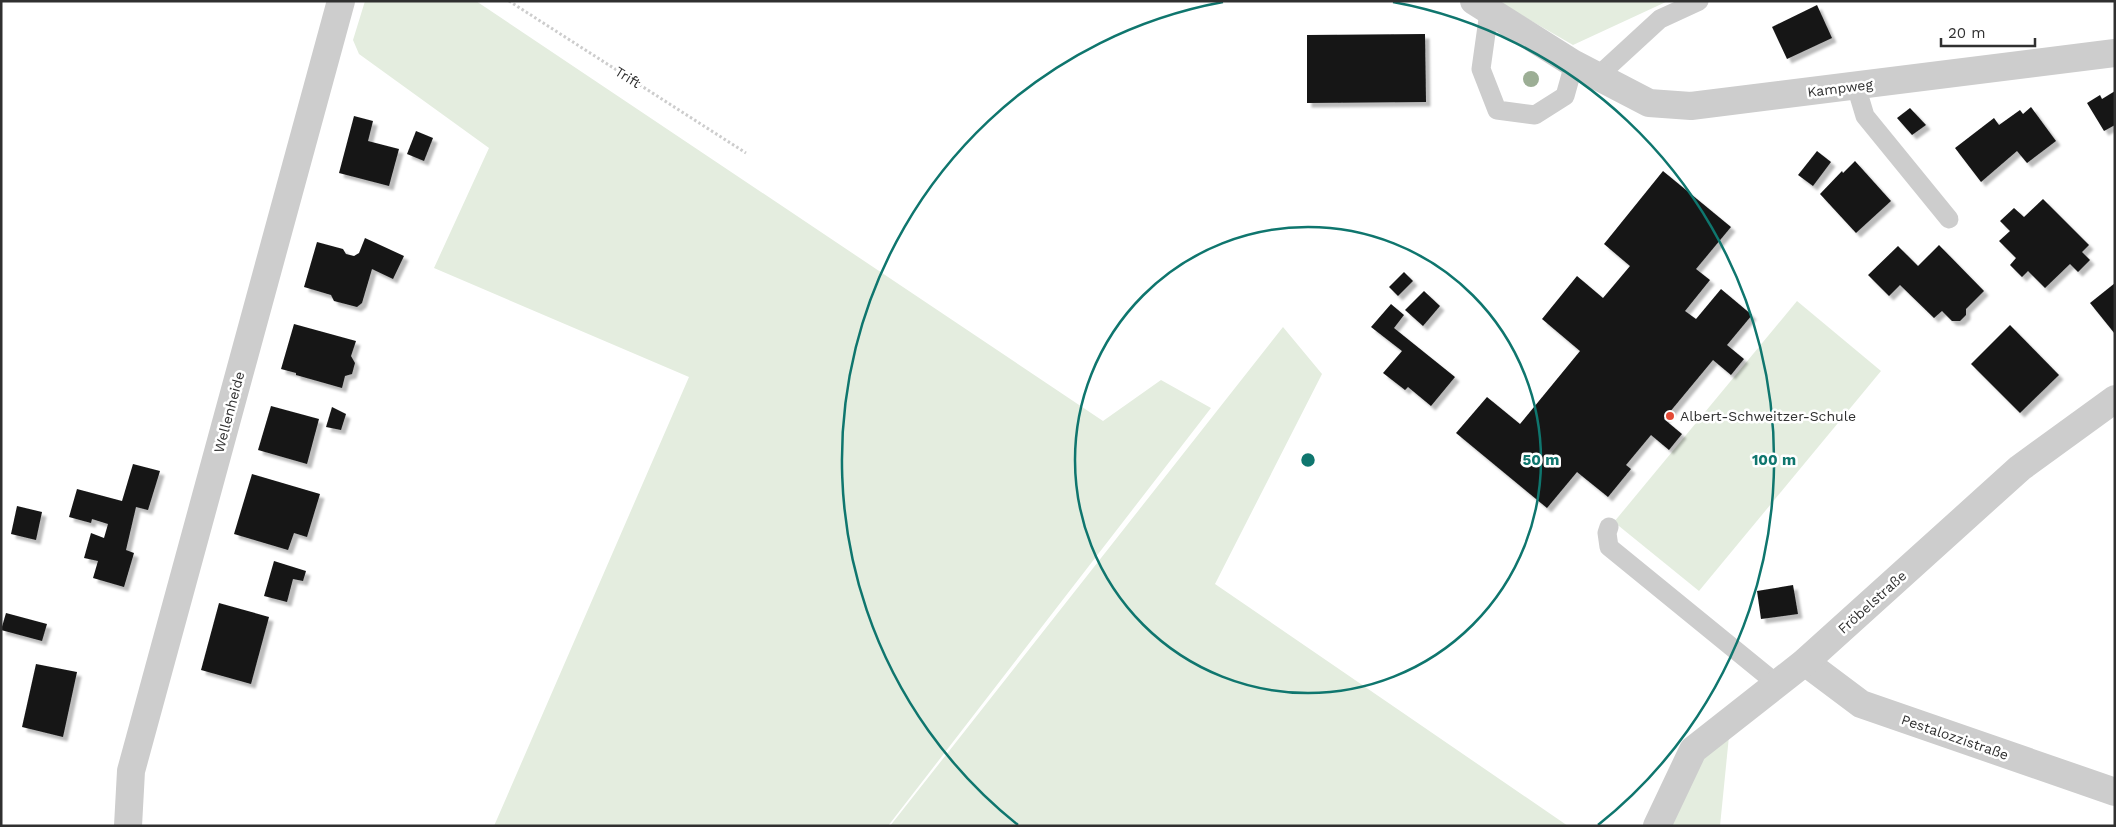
<svg xmlns="http://www.w3.org/2000/svg" width="2116" height="827" viewBox="0 0 2116 827" font-family="'Work Sans',sans-serif">
	<defs>
		<filter id="shadow"><feDropShadow dx="4.5" dy="4.5" stdDeviation="1" flood-color="#0004"/></filter>
	</defs>
	<rect width="100%" height="100%" fill="#fff"/>
	<!-- green -->
	<g fill="#e4eddf">
		<polygon points="365,1 476,1 1103,421 1161,380 1211,408 888,826 494,826 689,377 434,268 489,148 359,54 353,40"/>
		<polygon points="1497,1 1668,1 1573,45"/>
		<polygon points="1797,301 1881,371 1699,591 1614,522"/>
		<polygon points="1283,327 1322,374 1215,584 1568,826 890,826"/>
		<polygon points="1729,736 1720,826 1668,826 1700,760"/>
	</g>
	<!-- building -->
	<g fill="#171717" filter="url(#shadow)">
		<polygon points="1817,5 1832,38 1787,59 1772,27"/>
		<polygon points="1425,34 1426,102 1307,103 1307,35"/>
		<polygon points="2115,91 2115,125 2104,131 2087,103 2100,95 2102,99"/>
		<polygon points="2031,107 2056,141 2027,163 2017,151 1981,182 1955,148 1994,118 1999,125 2020,110 2023,114"/>
		<polygon points="1910,108 1926,125 1912,135 1897,118"/>
		<polygon points="354,116 373,121 368,141 399,149 389,186 339,173"/>
		<polygon points="416,131 433,138 424,161 407,154"/>
		<polygon points="1817,151 1831,162 1813,186 1798,175"/>
		<polygon points="1855,161 1891,201 1856,233 1820,194 1842,171 1843,173"/>
		<polygon points="1663,171 1731,227 1696,269 1710,280 1685,311 1696,319 1721,289 1752,315 1727,345 1744,359 1731,375 1713,360 1664,419 1682,434 1669,450 1651,435 1626,465 1631,469 1608,497 1577,472 1547,508 1456,433 1487,397 1520,424 1580,351 1542,319 1577,276 1603,298 1630,266 1604,244"/>
		<polygon points="2043,199 2089,245 2082,252 2090,260 2078,272 2070,264 2045,288 2028,271 2022,277 2010,265 2016,258 1999,241 2010,231 2000,221 2014,208 2024,217"/>
		<polygon points="365,238 404,256 393,279 372,269 362,303 357,307 334,301 331,295 304,287 317,242 343,249 346,254 354,256 359,253"/>
		<polygon points="1939,245 1984,291 1966,309 1966,315 1960,321 1952,321 1942,311 1934,318 1900,285 1889,296 1868,275 1898,246 1918,266"/>
		<polygon points="1404,272 1413,281 1398,296 1389,287"/>
		<polygon points="2115,283 2115,334 2090,303"/>
		<polygon points="1424,291 1440,306 1423,326 1405,310"/>
		<polygon points="1391,304 1404,315 1394,328 1455,377 1431,406 1408,387 1405,390 1383,373 1402,351 1371,327"/>
		<polygon points="294,324 356,341 351,356 355,363 352,374 345,376 342,388 296,375 296,373 281,369"/>
		<polygon points="2010,325 2059,375 2020,413 1971,364"/>
		<polygon points="271,406 319,419 307,464 258,450"/>
		<polygon points="332,407 346,414 341,430 326,427"/>
		<polygon points="133,464 160,471 148,510 136,507 126,550 134,553 124,587 93,578 98,561 84,558 91,533 104,538 108,524 92,519 91,523 69,517 77,489 122,501"/>
		<polygon points="252,474 320,494 307,537 294,533 288,550 234,534"/>
		<polygon points="17,506 42,512 36,540 11,534"/>
		<polygon points="274,561 306,571 303,581 293,579 287,602 264,596"/>
		<polygon points="1793,585 1798,614 1761,619 1757,591"/>
		<polygon points="219,603 269,617 251,684 201,670"/>
		<polygon points="6,613 47,624 42,641 1,630"/>
		<polygon points="36,664 77,672 63,737 22,727"/>
	</g>
	<g fill="none" stroke-linecap="round" stroke-linejoin="round">
		<!-- path -->
		<polyline stroke="#cdcdcd" stroke-width="3" stroke-dasharray="2.5 2.5" stroke-linecap="butt" points="509,1 746,153"/>
		<!-- service -->
		<g stroke="#cdcdcd" stroke-width="19">
			<polyline points="1489,12 1481,69 1497,110 1535,115 1565,96 1574,64"/>
			<polyline points="1598,76 1660,19 1699,1"/>
			<polyline points="1856,86 1865,116 1949,219"/>
			<polyline points="1609,527 1607,533 1609,547 1777,684"/>
		</g>
		<!-- minor -->
		<g stroke="#cdcdcd" stroke-width="28">
			<polyline points="1474,1 1574,64 1649,103 1691,106 2115,53"/>
			<polyline points="1805,662 1861,704 2115,792"/>
			<polyline points="128,826 131,771 341,1"/>
			<polyline points="1657,826 1693,750 1805,662 2020,468 2115,399"/>
		</g>
	</g>
	<!-- trees -->
	<circle fill="#9cae95" cx="1531" cy="79" r="8"/>
	<!-- distance rings -->
	<g fill="none" stroke="#0f766e" stroke-width="2.5">
		<circle cx="1308" cy="460" r="233"/>
		<path d="M1018 825A466 466 0 0 1 1223 2M1393 2A466 466 0 0 1 1598 825"/>
	</g>
	<!-- markers -->
	<circle fill="#e34a36" stroke="#fff" stroke-width="2" cx="1670" cy="416" r="5"/>
	<g text-anchor="middle" stroke-width="5" stroke-linejoin="round" paint-order="stroke">
		<!-- street labels -->
		<g font-size="14" fill="#303030" stroke="#fff">
			<text transform="translate(628 77) rotate(32)" y="5">Trift</text>
			<text transform="translate(1840 88) rotate(-7)" y="5">Kampweg</text>
			<text transform="translate(229 412) rotate(-75)" y="5">Wellenheide</text>
			<text transform="translate(1872 602) rotate(-42)" y="5">Fröbelstraße</text>
			<text transform="translate(1955 737) rotate(19)" y="5">Pestalozzistraße</text>
		</g>
		<!-- poi labels -->
		<g font-size="14" fill="#303030" stroke="#fff" text-anchor="start">
			<text x="1680" y="421">Albert-Schweitzer-Schule</text>
		</g>
	</g>
	<circle cx="1308" cy="460" r="8" fill="#0f766e" stroke="#fff" stroke-width="2.5"/>
	<g font-size="15" text-anchor="middle" font-weight="bold" fill="#0f766e" stroke="#fff" stroke-width="5" stroke-linejoin="round" paint-order="stroke">
		<text x="1541" y="465">50 m</text>
		<text x="1774" y="465">100 m</text>
	</g>
	<!-- border -->
	<rect width="2116" height="827" fill="none" stroke="#303030" stroke-width="5"/>
	<!-- scale -->
	<path d="M1941 38v8h94v-8" fill="none" stroke="#303030" stroke-width="2.5"/>
	<text x="1948" y="38" font-size="15" fill="#303030" stroke="#ffffff" stroke-width="4" paint-order="stroke">20 m</text>
</svg>
